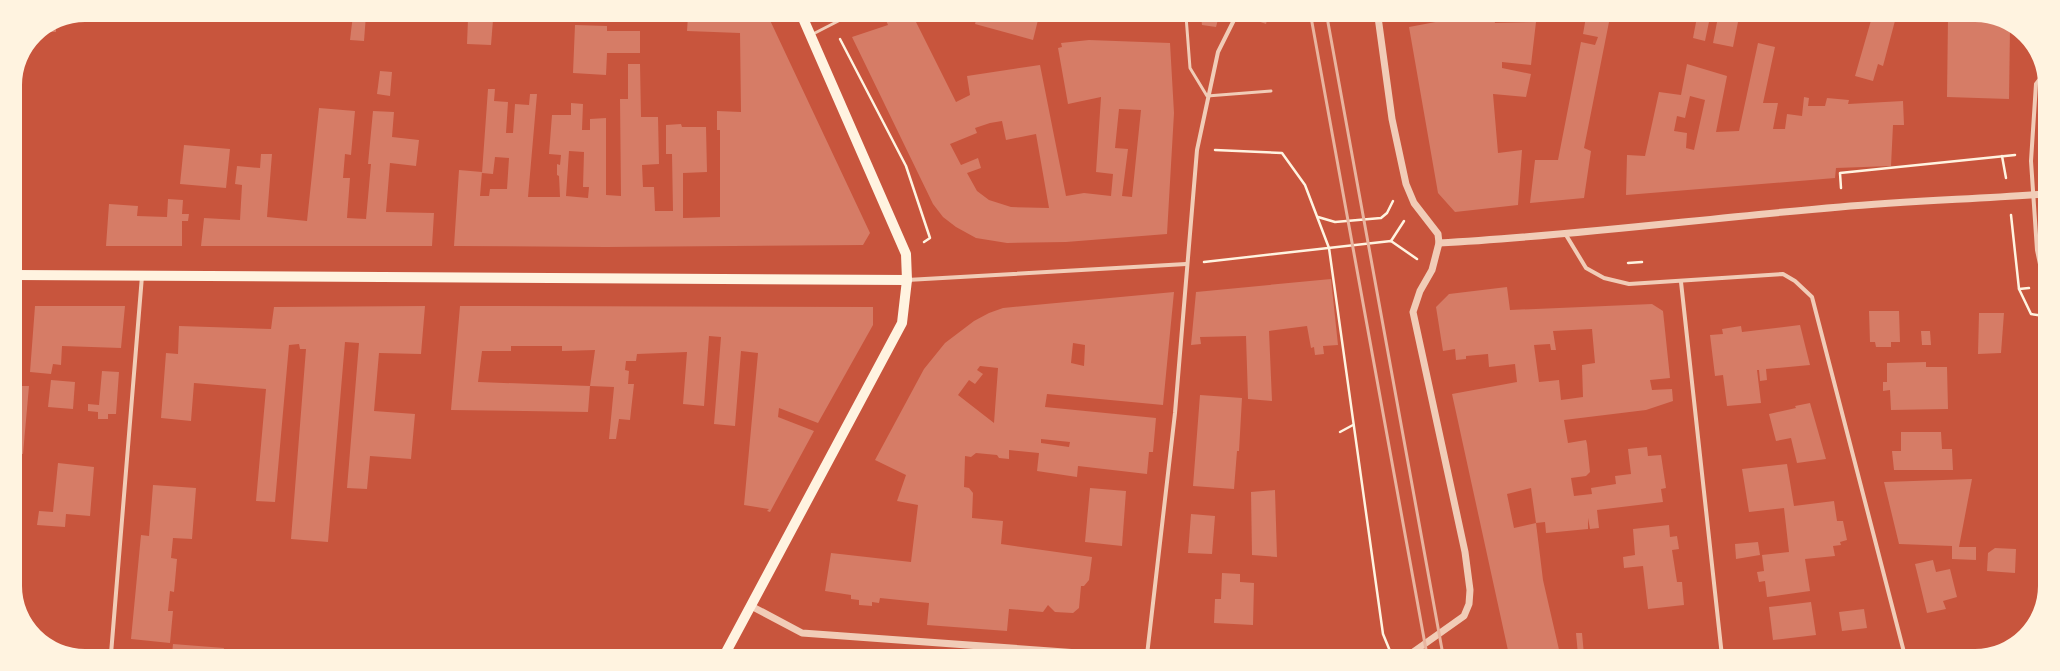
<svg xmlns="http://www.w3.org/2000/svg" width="2060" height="671" viewBox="0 0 2060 671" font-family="'Fira Sans',sans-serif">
	<rect width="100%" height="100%" fill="#c8553d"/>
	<!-- building -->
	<g fill="#d67c66" fill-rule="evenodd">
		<polygon points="353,15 366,15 364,41 350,40"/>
		<path d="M688,16H768L870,233L863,245L606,247L454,246L459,170L482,172L480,196H489L490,189H507L509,158L495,157L493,174L482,173L488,89H495L494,101L508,102L506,133H513L515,104L529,105L530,94H537L528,197H560L559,176L557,175V164L560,165L561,155L549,154L552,115H571V103L583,104L582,130H590V119L606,118V195L621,196L620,99H628V64H640L641,117H658L659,164L642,165L643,187H654L655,211H673L672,154H666V125L681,124L682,127H706L707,172L683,173V218L720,217V130H717V111L741,112L740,33L687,31ZM569,151L584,152L583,187H589L588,198L566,196Z"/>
		<path d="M884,16H913L956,102L970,95L967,76L1040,65L1066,196L1084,193L1111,196L1113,174L1096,172L1101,97L1068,104L1058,48L1062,47L1061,43L1089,40L1170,43L1174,113L1167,234L1066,242L1007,243L976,238L956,227L943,217L933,204L852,37L888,25ZM1119,109L1141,110L1132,197L1122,196L1128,149L1115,148ZM1002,121L1006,140L1036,134L1049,208L1011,207L989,200L977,191L967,173L981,168L978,158L961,165L950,144L977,133L975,128L990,123Z"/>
		<polygon points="977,16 1039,16 1033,40 975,24"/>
		<polygon points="1201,16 1219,16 1216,27 1202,25"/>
		<polygon points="1252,16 1261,17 1268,17 1266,24 1252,19"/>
		<polygon points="1441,17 1494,17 1495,23 1536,22 1531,65 1502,62 1502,68 1531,74 1526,97 1493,94 1498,153 1522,150 1518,205 1455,212 1438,193 1409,27 1441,21"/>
		<polygon points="1586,17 1610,17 1584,148 1591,151 1584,198 1530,203 1535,160 1558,160 1581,42 1595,45 1598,37 1583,34"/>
		<polygon points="1697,17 1710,17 1705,41 1693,38"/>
		<polygon points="1718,17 1739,17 1733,47 1713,43"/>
		<polygon points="1872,17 1896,17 1883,66 1878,64 1873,81 1855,76"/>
		<polygon points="1948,17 1994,17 2010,28 2009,99 1947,97"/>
		<polygon points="468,19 493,20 491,45 467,44"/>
		<polygon points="56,22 56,32 41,32 52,25"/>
		<polygon points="575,25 607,26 607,31 640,31 640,53 607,53 606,75 573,73"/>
		<path d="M1758,43L1775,47L1763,103H1778L1773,129H1785L1787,114L1802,116L1804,97L1809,98L1808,106H1825L1827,98L1849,100L1848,104L1903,101L1904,125H1893L1891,166L1836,168L1835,178L1626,195L1627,155L1645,156L1659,92L1681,95L1687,64L1727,76L1716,132L1739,131ZM1690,96L1705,100L1694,150L1686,148L1687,133L1674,131L1677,116L1685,118Z"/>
		<polygon points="380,71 392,72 390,96 377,94"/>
		<polygon points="319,108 355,111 351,155 345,154 343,178 350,178 347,218 366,219 371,164 368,164 373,111 394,112 392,137 419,140 416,166 390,163 386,212 434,213 432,246 201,246 204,218 240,220 242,185 235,184 237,166 260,168 261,154 272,154 267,217 307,221"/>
		<polygon points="184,145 230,149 226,188 180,184"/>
		<polygon points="168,199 183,200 182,214 189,214 188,221 182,221 182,246 106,246 109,204 138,206 137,216 167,217"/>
		<polygon points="1331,279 1338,345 1323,346 1324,354 1315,355 1314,347 1311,348 1307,326 1269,331 1272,401 1248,399 1246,336 1200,337 1201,344 1191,345 1196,292"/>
		<path d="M1507,287L1510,310L1652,304L1663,311L1670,378L1650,380L1652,390L1672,389L1673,401L1646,410L1564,420L1568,443L1586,440L1587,444L1590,472L1586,476L1571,478L1574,496L1592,494L1591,488L1616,484L1615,476L1631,474L1628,449L1647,447L1648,456L1661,455L1666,488L1661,489L1663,502L1597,510L1599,528L1590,529L1588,518V529L1546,533L1545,522L1536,523L1543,580L1560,654L1569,652L1570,655H1509L1452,394L1517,382L1515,364L1489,367L1488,354L1466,356V359L1456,360L1455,349L1443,351L1436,307L1449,294ZM1592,329L1595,363L1582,365L1583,397L1561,400L1559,380L1539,382L1534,345L1550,344L1551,350H1556L1553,331ZM1531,488L1536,523L1514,528L1507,494Z"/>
		<path d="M1174,292L1163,405L1047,394L1045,407L1156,418L1153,452H1149L1147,474L1078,466L1077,477L1037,471L1039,453L1009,450V459L999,458L997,455L976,453L971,457L965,456L964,487L969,488L973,493L972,518L1003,521L1001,544L1092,557L1089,580L1084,586H1081L1079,608L1073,613L1055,612L1048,605L1043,612L1009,609L1007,631L927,625L929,603L880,598L879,603L872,602V606L859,605V600L851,599V595L825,591L831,553L911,562L918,505L897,501L906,475L875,460L924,369L945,343L974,321L989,313L1003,308ZM1073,343L1085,345L1084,366L1071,363ZM980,366L998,368L994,423L958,395L969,380L975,384L983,374L977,370ZM1041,439L1070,442L1069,447L1041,443Z"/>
		<polygon points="35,306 125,306 121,348 62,346 61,365 53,364 51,374 30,372"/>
		<polygon points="425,306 421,354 379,353 374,411 415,414 411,459 370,456 367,489 347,488 359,343 345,342 328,542 291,539 306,349 300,349 299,344 289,345 275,502 256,501 266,389 194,383 191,421 161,418 166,353 178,354 179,326 271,329 274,307"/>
		<polygon points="460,306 873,307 873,325 818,423 779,408 778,417 814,431 770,512 767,511 769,509 744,505 758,353 741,351 735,426 714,424 721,337 709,336 704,406 683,404 687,352 637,354 636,361 626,361 625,370 629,371 628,384 634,384 630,420 619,419 616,439 609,439 614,387 590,386 595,350 562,351 562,346 511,346 511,351 482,351 478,382 590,386 588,412 451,410"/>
		<polygon points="1869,311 1899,311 1900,342 1891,342 1891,347 1876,347 1875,342 1870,342"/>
		<polygon points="1979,313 2004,313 2001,353 1978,354"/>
		<polygon points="1800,325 1810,365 1766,369 1767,380 1760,381 1759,370 1757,370 1761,403 1727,406 1723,375 1715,376 1710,335 1723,334 1722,329 1741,326 1742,332"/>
		<polygon points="1921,331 1930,331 1931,345 1922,345"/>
		<polygon points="1926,362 1926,367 1947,367 1948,409 1891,410 1890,390 1883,391 1883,382 1887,382 1887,363"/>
		<polygon points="102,371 119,372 116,414 108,414 108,419 98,419 98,412 88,411 88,404 99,405"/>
		<polygon points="51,380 75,382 73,409 48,407"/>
		<polygon points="15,386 29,386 23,454 15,453"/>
		<polygon points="1200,395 1242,398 1239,451 1237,451 1234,489 1193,486"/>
		<polygon points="1810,403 1826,459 1797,463 1791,438 1776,441 1769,414 1796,408 1795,406"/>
		<polygon points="1901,432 1941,432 1942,449 1952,449 1953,470 1894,470 1892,451 1901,451"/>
		<polygon points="58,463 94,467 90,516 66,514 65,527 37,525 39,511 53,512"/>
		<polygon points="1787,464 1794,506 1834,501 1837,521 1843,521 1847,540 1840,542 1841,545 1833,546 1835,556 1805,559 1810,591 1767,597 1765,581 1759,582 1757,572 1764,571 1762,555 1789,552 1784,508 1749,512 1742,469"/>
		<polygon points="1972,479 1959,547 1976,547 1976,560 1952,559 1952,546 1899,544 1884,482"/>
		<polygon points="153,485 196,488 192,539 173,538 171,558 177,559 174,592 170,591 168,611 173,611 170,643 131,639 141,535 149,536"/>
		<polygon points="1090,488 1126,491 1122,546 1085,542"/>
		<polygon points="1275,490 1277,557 1252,555 1251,492"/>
		<polygon points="1191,514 1215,516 1212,554 1188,553"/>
		<polygon points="1669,525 1670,537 1677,536 1679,549 1672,550 1677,582 1682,582 1684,605 1648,609 1643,566 1624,568 1623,557 1635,555 1633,529"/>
		<polygon points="1758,542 1760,555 1736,559 1735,544"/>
		<polygon points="1995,548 2016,549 2015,573 1987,571 1988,553"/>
		<polygon points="1933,560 1936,572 1950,569 1957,597 1943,601 1946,609 1927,613 1915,564"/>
		<polygon points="1222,573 1240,574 1240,582 1254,583 1253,625 1214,623 1215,599 1221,599"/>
		<polygon points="1811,602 1816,635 1773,640 1769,607"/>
		<polygon points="1864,609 1867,628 1842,631 1839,612"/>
		<polygon points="1576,633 1582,633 1584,655 1578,655"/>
		<polygon points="173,644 224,648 223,654 172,654"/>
		<polygon points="532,650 561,653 561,654 532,654"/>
	</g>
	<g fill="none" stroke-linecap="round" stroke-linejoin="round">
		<!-- path -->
		<g stroke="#fff3e0" stroke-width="2.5">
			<polyline points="840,39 906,166 930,238 924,242"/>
			<polyline points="1215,150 1282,153 1305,185 1329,248 1383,634 1390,651"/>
			<polyline points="2002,156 2006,178"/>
			<polyline points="1841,188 1840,173 2015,155"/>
			<polyline points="2011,215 2019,289 2031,314 2044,316"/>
			<polyline points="1318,217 1335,222 1381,218 1387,213 1393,201"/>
			<polyline points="1391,241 1404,221"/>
			<polyline points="1204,262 1391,241 1417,259"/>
			<polyline points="1628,263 1642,262"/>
			<polyline points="2019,289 2029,288"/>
			<polyline points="1340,432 1353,425"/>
		</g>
		<!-- service -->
		<g stroke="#f1ccb7" stroke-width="3">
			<polyline points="1186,16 1190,68 1207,96 1271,91"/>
			<polyline points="813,34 848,16"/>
		</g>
		<!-- minor -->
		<g stroke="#f1ccb7" stroke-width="4">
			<polyline points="2043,75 2036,84 2031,161 2037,250 2044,283"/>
			<polyline points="1566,235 1586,268 1604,278 1629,284 1783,274 1795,281 1812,297 1905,656"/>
			<polyline points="907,280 1186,264"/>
			<polyline points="1681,282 1722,656"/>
			<polyline points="111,654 142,276"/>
			<polyline points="1147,655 1175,413 1197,150 1218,52 1236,16"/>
		</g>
		<!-- tertiary -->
		<g stroke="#f1ccb7" stroke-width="7">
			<polyline points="1378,17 1392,119 1406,184 1414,203 1438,234 1439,243 1432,270 1420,291 1413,312 1465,552 1470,590 1469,604 1464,616 1409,655"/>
			<path d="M1439,243C1573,236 1706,218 1840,207C1908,201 1976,199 2044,194"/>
			<polyline points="751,606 802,633 1106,655"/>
		</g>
		<!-- primary -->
		<g stroke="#fff3e0" stroke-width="10">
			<polyline points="15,275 907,280"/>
			<polyline points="725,654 902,323 907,280 906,254 802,16"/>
		</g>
		<!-- rail -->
		<g stroke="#e9b49f" stroke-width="3">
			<polyline points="1311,17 1427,655"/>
			<polyline points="1327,17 1443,655"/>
		</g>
	</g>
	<!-- crop -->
	<path d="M0 0H2060V671H0ZM85 22H1975A63 63 0 0 1 2038 85V586A63 63 0 0 1 1975 649H85A63 63 0 0 1 22 586V85A63 63 0 0 1 85 22Z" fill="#fff3e0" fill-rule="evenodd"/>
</svg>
